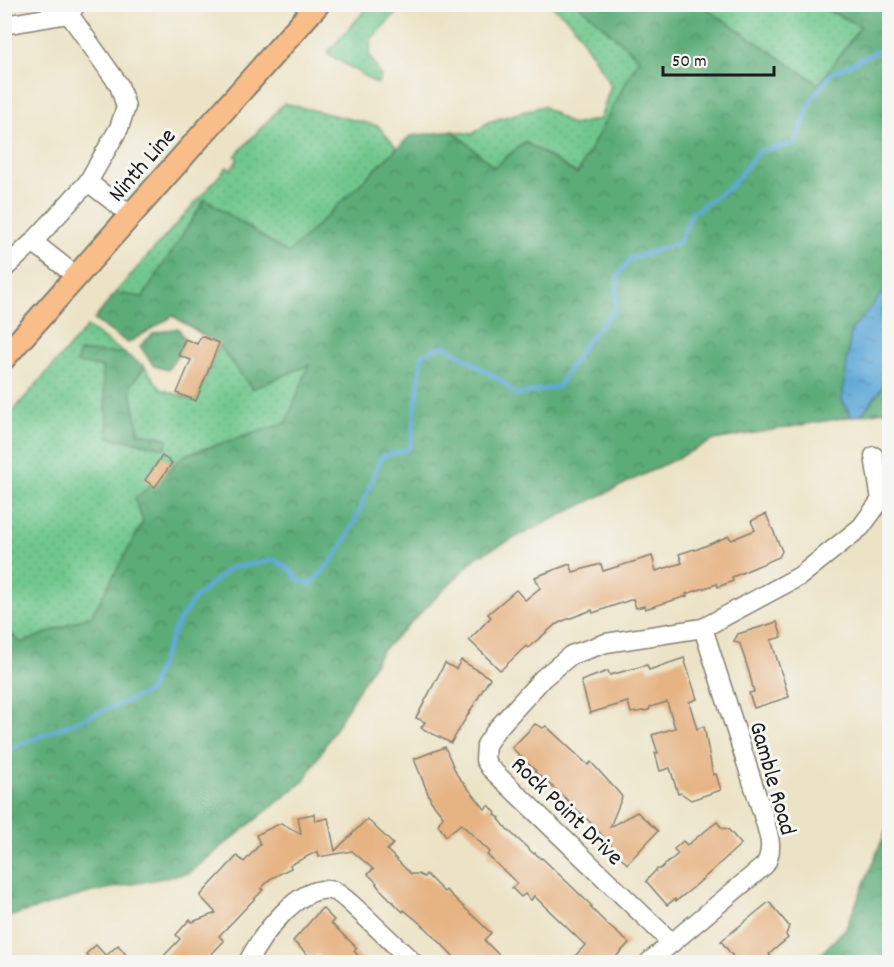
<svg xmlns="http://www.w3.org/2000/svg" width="894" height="967" viewBox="0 0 894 967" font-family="Dekko,sans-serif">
	<defs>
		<pattern id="green-dots" width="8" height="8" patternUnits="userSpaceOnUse" patternTransform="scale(1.5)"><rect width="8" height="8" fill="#70c78d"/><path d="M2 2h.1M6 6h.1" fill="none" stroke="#60aa79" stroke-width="1.8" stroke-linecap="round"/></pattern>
		<pattern id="forest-crowns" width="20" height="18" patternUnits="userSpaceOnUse" patternTransform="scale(1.5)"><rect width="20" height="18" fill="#5cac78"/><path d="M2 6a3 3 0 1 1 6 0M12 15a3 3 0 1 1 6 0" fill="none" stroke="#4b8b62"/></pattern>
		<pattern id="water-ripples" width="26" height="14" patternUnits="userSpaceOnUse" patternTransform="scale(1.5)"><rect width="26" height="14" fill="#60a9d8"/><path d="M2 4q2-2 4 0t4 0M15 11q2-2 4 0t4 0" fill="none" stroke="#4e89ae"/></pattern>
	</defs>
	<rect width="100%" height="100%" fill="#f6f6f2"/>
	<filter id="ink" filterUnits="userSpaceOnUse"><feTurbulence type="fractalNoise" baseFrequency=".0167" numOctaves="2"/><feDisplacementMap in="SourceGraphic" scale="12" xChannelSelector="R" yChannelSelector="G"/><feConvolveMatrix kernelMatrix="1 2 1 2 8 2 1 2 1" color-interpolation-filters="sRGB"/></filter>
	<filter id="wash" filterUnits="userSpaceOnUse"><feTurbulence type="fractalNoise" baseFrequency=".008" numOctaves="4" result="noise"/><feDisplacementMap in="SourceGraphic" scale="24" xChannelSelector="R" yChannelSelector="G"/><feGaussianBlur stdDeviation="1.35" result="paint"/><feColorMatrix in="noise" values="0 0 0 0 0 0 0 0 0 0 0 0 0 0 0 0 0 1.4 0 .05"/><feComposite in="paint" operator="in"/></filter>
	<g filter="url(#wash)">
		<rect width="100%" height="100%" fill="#ece3c6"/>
		<!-- green -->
		<g fill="url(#green-dots)" stroke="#467254" stroke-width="1.5">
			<polygon points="370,5 404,5 372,38 369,54 381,77 377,84 327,53"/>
			<polygon points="551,5 579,5 639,58 577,174 525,142 494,167 453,131 473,134 488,122 543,106 572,125 600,119 611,85 573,24"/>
			<polygon points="701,5 817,5 861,26 819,84"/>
			<polygon points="284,103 378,126 397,148 288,254 205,199 143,298 115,293 227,167 231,169 238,159 235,156"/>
			<polygon points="87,327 124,353 79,353 77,363 102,367 109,437 166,448 166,438 139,434 130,386 145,367 161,389 196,401 219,345 252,389 310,364 286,423 185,455 143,522 92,615 22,643 5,629 5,420"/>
		</g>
		<!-- forest -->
		<g fill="url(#forest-crowns)" stroke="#3c644a" stroke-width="1.5">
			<polygon points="579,5 701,5 819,84 861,26 817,5 889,5 889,410 714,440 478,556 381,652 304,781 189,873 92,892 5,918 4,629 22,643 92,615 143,522 135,499 185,455 286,423 309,365 252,389 219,345 173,316 128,343 94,320 115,293 143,297 205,199 288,253 410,136 453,131 494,167 525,142 577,174 639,58"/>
			<polygon points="178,328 185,339 178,355 168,370 154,366 140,346 154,333"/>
			<polygon points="79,352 124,353 145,367 130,386 139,433 167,438 166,448 109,437 102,367 77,363"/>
			<polygon points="889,823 889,962 813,962 846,928"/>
		</g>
		<!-- water -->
		<polygon fill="url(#water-ripples)" stroke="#3e627a" stroke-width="1.5" points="889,285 889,378 863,413 852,417 842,400 851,331"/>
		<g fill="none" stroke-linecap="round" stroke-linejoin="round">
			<!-- stream -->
			<path stroke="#60a9d8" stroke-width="4.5" d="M4,751L149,692L176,626L194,599L230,568L275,560L293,572L296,579L310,584C348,552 363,501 381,457L409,449L412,439L422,355L444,345L503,382L516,395L558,387L585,343L615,309L618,276L630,259L679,243L691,214L731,186L759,151L795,144L812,99L831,74L877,51L890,50"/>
		</g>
		<g id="blocks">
			<!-- building -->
			<g fill="#e6b383">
				<polygon points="201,336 219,343 196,401 177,393 191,360 178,355 185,339 197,344"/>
				<polygon points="162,456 172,463 155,487 145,480"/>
				<polygon points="766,514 782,551 779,557 732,577 733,581 718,587 717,584 686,594 687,596 645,609 644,606 636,608 633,599 593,613 592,610 563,621 555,625 528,648 526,646 502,669 500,670 469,640 491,617 488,614 516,590 525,600 540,588 535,577 570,564 573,572 601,564 603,571 652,556 656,571 682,563 679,554 694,549 695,550 729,536 731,540 755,530 751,521"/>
				<polygon points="777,622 782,637 771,640 789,697 754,708 749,693 754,692 749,672 740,644 734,641 738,634"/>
				<polygon points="684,658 697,699 689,702 697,729 704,726 713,775 716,774 721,790 691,800 681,793 678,794 670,768 660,771 655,753 658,753 652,735 675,728 667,702 650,707 649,710 631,713 628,702 590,713 581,681 608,671 610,675 647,665 649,670"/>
				<polygon points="461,660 490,678 451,743 421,728 425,722 416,718 445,663 456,669"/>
				<polygon points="535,724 543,728 546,726 588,765 591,762 620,794 622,797 610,827 637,812 658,831 627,864 592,824 562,795 535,772 536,771 512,748"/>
				<polygon points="445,747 457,775 485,809 489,805 496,813 495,815 500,818 499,819 507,829 534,854 535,853 541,859 542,858 592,906 590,907 608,925 629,943 610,963 569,963 585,945 534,896 531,900 525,894 521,897 512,888 517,883 487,855 490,852 461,824 446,836 438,825 443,816 431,801 414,759"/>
				<polygon points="314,814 315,821 328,818 335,851 367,819 393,844 387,850 411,874 418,874 424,877 426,874 444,892 446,890 491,933 484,940 507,963 460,963 427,929 404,910 403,912 380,889 376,884 377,883 368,874 373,869 352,851 319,857 318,851 290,865 291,868 270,879 261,889 263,890 219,936 224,941 203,963 157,963 180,939 176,935 190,919 192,922 216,913 200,896 237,856 244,862 260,844 256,835 281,823 301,834 298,817"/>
				<polygon points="717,822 722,828 728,829 741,844 694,887 676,901 675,899 667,905 646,881 657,869 660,869 678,854 674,849 683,841 687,845"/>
				<polygon points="769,902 789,926 786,935 788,938 769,954 776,963 738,963 721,941"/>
				<polygon points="322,908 334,920 331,923 357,948 354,951 365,963 325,963 317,954 312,959 293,941"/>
				<polygon points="96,945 106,956 118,945 133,963 93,963 86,954"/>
			</g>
		</g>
	</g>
	<g filter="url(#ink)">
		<use href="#blocks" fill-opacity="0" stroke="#848071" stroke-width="1.5"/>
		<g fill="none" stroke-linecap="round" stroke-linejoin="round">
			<defs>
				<g id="minor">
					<polyline points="4,25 69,14"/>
					<polyline points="88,182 132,216"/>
					<polyline points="33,242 76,276"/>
					<polyline points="4,269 33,242 88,182 119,128 126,107 119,85 69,14 77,4"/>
					<polyline points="672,943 490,768 485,760 486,745 496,730 543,678 571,655 606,643 703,628 800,576 861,527 881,500 874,456"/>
					<path d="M248,962C261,936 300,881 334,891C343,893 401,952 413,962"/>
					<path d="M649,962L765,865C775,848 768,833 763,815L703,628"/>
				</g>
				<polyline id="major" points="4,358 318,4"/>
			</defs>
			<!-- minor casing -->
			<use href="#minor" stroke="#848071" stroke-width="21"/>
			<!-- major casing -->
			<use href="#major" stroke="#848071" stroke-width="26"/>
			<!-- minor -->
			<use href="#minor" stroke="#fff" stroke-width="18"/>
			<!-- major -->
			<use href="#major" stroke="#f8bd89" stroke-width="22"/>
		</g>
	</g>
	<g text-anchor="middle" stroke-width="6" stroke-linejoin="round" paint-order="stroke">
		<!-- street labels -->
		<g font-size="24" fill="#1c1c1c" stroke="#f6f6f2">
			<text transform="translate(141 164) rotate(-49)" y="8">Ninth Line</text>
			<text transform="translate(774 778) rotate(74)" y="8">Gamble Road</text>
			<text transform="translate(568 810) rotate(44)" y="8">Rock Point Drive</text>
		</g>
	</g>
	<!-- margin -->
	<rect width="894" height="967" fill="none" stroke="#f6f6f2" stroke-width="24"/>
	<!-- scale -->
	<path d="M663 66v9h111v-9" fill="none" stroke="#1c1c1c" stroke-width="3"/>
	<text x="672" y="66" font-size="18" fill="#1c1c1c" stroke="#f6f6f2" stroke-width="4.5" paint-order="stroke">50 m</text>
</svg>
